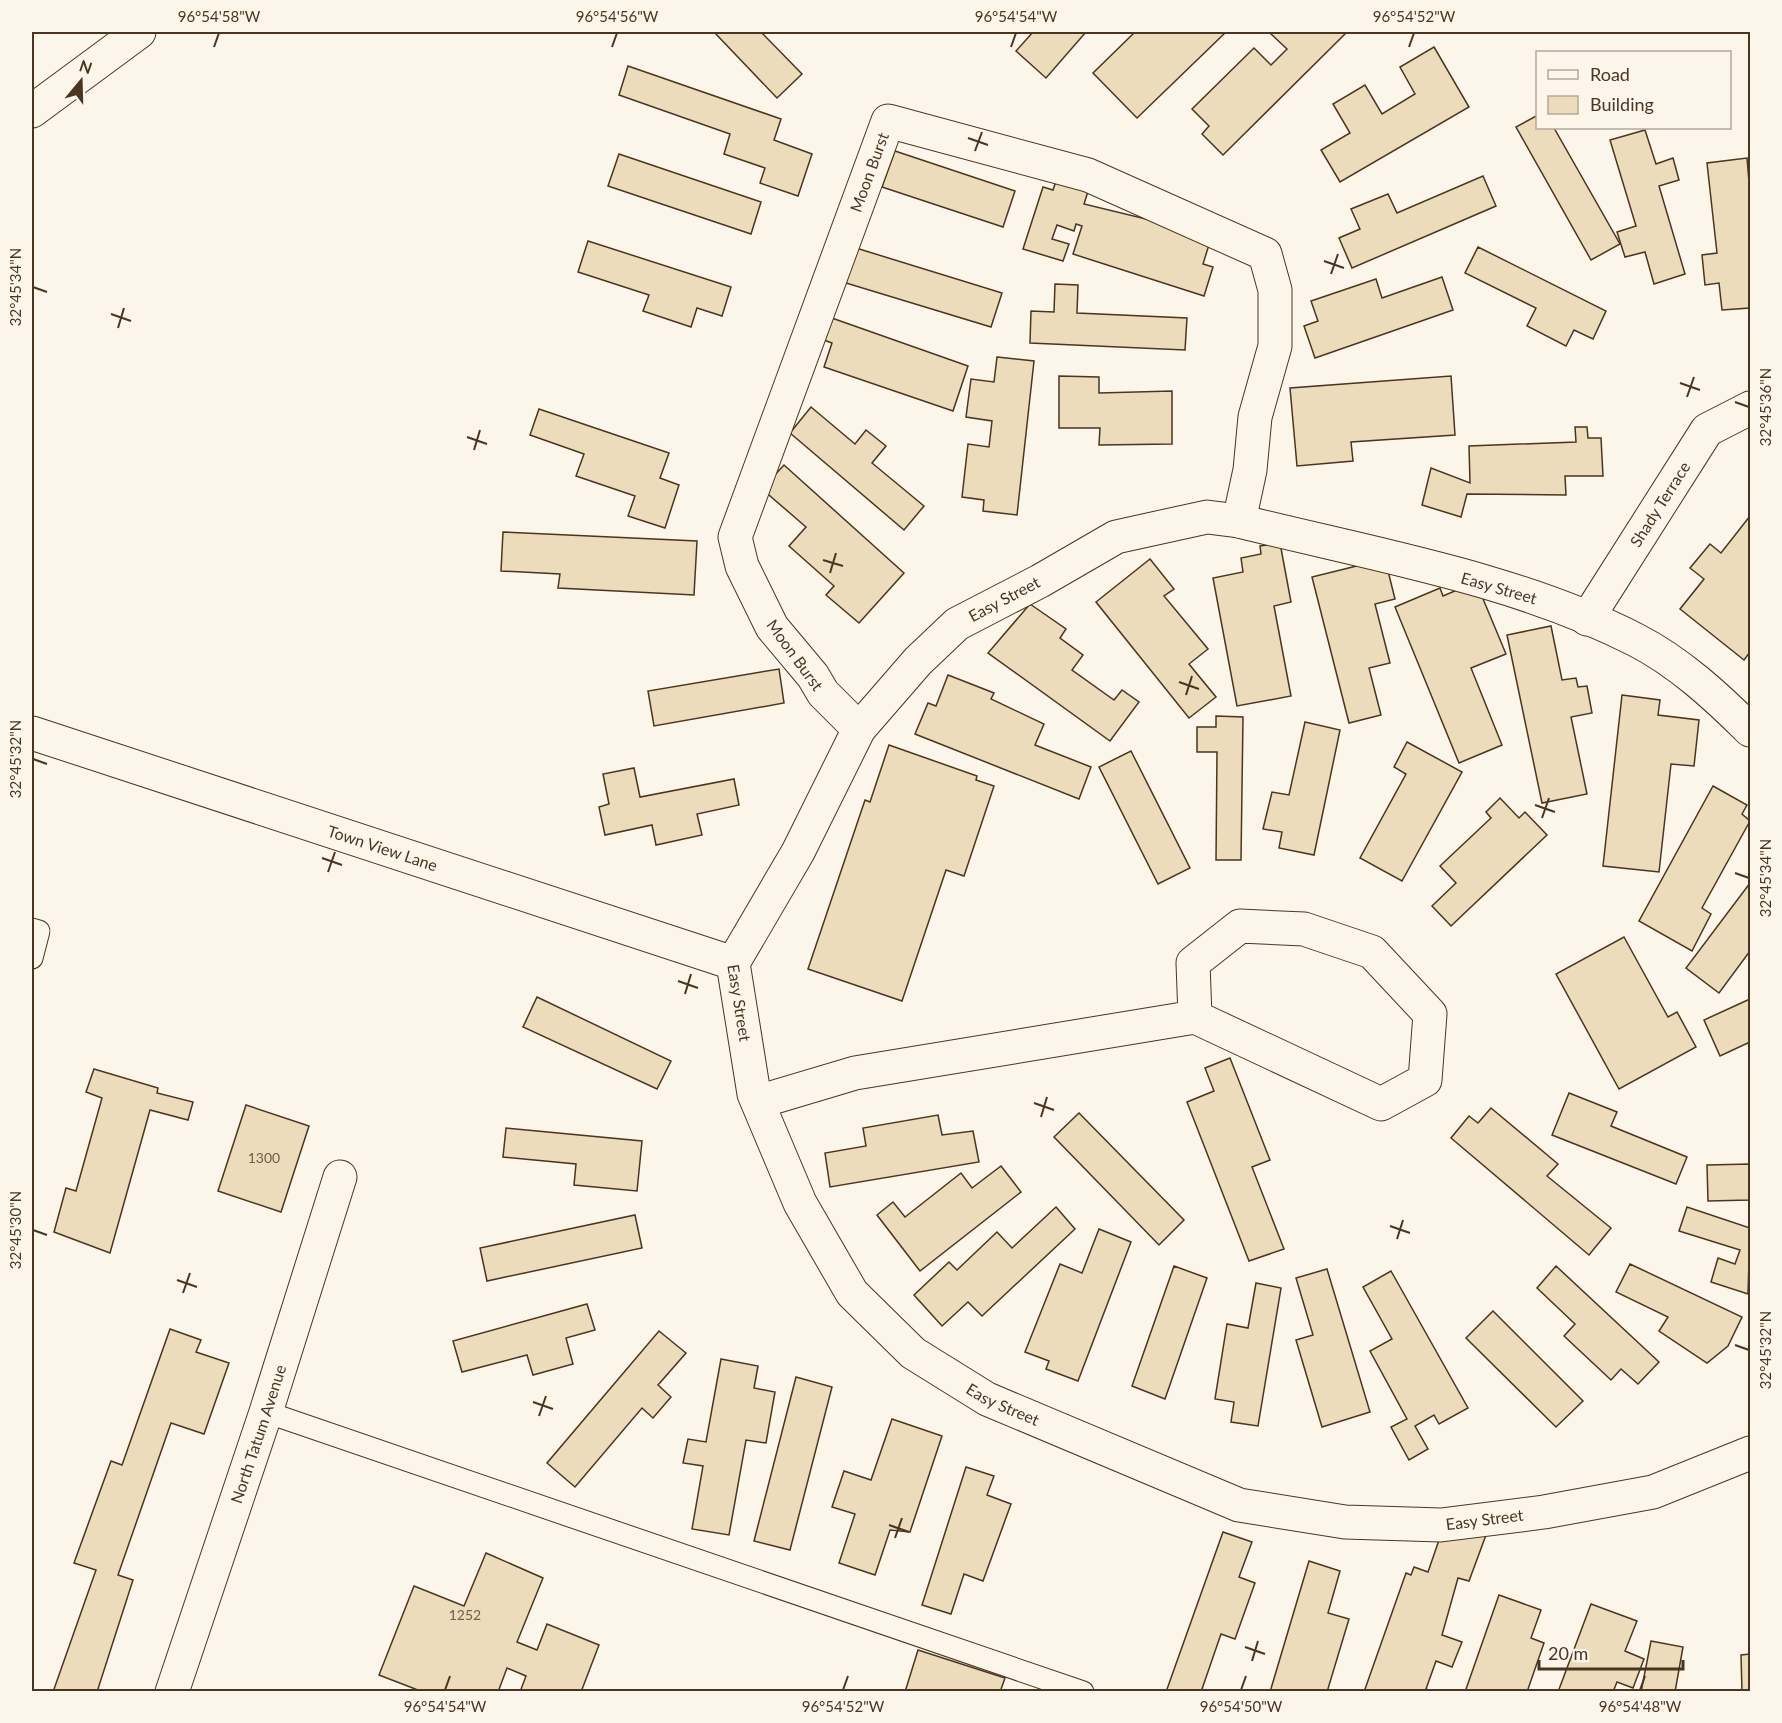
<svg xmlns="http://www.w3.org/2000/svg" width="1782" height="1723" viewBox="0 0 1782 1723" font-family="Lato,sans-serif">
	<rect width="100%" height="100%" fill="#fbf6e9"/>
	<!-- building -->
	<g fill="#ecdcbc" stroke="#4a3520" stroke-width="1.5">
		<polygon points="714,32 761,32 802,74 777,98"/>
		<polygon points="1033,32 1086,32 1046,78 1016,51"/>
		<polygon points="1135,32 1226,32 1137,118 1093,73"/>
		<polygon points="1274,32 1347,32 1223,155 1202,134 1209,126 1192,109 1254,48 1271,65 1287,49 1271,34"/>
		<polygon points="1434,47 1469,107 1340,182 1321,150 1350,133 1333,104 1365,85 1382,114 1415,94 1400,67"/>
		<polygon points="628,66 781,119 774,140 812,154 798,196 760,183 765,168 724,154 730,134 619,95"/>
		<polygon points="1538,115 1538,128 1554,128 1620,244 1591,260 1516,127"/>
		<polygon points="1645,130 1656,164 1673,158 1679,180 1659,186 1685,274 1654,284 1645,252 1625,257 1617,232 1636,226 1610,140"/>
		<polygon points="895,151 1015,191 1003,227 882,187"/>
		<polygon points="619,154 761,202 751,234 608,186"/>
		<polygon points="1747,158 1750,194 1750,308 1722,310 1719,283 1705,285 1702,255 1717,253 1707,163"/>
		<polygon points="1059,172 1091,182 1084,204 1212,235 1203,264 1213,267 1204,296 1073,254 1082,226 1076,224 1074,231 1057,225 1052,239 1069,244 1063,261 1023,249 1043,187 1053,190"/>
		<polygon points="1483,176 1496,206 1352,268 1339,238 1360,229 1351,209 1388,194 1397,213"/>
		<polygon points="588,241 731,287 722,316 697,308 691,327 643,311 649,295 578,272"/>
		<polygon points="1478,247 1606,311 1593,339 1574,330 1566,346 1527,326 1536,308 1465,273"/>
		<polygon points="856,248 1002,293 991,327 846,283"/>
		<polygon points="1442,277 1453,310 1315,358 1304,326 1318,321 1311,301 1376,279 1382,298"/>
		<polygon points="1055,284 1078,285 1077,313 1187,318 1185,350 1030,343 1031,311 1054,312"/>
		<polygon points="829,317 968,366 953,411 824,367 832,343 821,339"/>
		<polygon points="997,357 1034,361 1017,515 983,511 984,500 962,497 968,444 989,447 992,421 966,417 971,379 994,382"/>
		<polygon points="1059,376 1099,377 1099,393 1172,391 1172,444 1099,445 1100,428 1059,428"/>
		<polygon points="1451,376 1455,435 1351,442 1353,461 1297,466 1290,388"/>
		<polygon points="811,407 855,444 866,430 886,446 872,463 924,506 904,530 790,433"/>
		<polygon points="539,409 669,453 660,478 679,485 665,528 628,516 635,496 576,476 584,454 530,435"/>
		<polygon points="1575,427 1587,427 1588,438 1601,438 1603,476 1565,476 1566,495 1467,494 1461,517 1422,505 1431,468 1470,483 1469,446 1576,442"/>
		<polygon points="784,465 904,573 859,623 826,595 834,586 789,546 806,527 762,489"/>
		<polygon points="1750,516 1750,652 1744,660 1680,609 1704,579 1690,568 1710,544 1721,553"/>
		<polygon points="503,532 697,541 694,595 558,588 560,574 501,571"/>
		<polygon points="1280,543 1291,602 1274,606 1291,696 1237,706 1213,578 1243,572 1241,558 1261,554 1260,546"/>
		<polygon points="1150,559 1174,589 1164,596 1208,649 1189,664 1216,697 1189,718 1096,602"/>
		<polygon points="1385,559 1395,599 1375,604 1390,663 1369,668 1381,715 1349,723 1312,577"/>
		<polygon points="1476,582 1506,654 1471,668 1502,745 1459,763 1395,607 1440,588 1443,596"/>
		<polygon points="1030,604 1066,629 1060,638 1083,655 1072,670 1114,700 1122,690 1139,702 1110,741 988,653"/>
		<polygon points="1551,626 1562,680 1576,678 1578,687 1587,686 1592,713 1571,717 1587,794 1542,803 1507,635"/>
		<polygon points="779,669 784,703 654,726 648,691"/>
		<polygon points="948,675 994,693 991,699 1044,724 1035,745 1091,767 1079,799 915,734 928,703 936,706"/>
		<polygon points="1622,695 1660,700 1658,715 1699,720 1694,766 1671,764 1659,872 1603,866"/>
		<polygon points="1216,716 1243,717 1241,860 1216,860 1217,752 1197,752 1197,727 1216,727"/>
		<polygon points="1305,722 1340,730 1314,855 1279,848 1282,832 1263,829 1272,792 1289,795"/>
		<polygon points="1407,742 1462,772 1402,881 1360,858 1406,774 1394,767"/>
		<polygon points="889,745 977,776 976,780 994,786 964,876 946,870 902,1001 808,969 865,800 870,802"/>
		<polygon points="1131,751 1190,868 1158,884 1099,767"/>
		<polygon points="634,768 640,797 734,779 739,805 697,814 702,835 656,845 652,825 605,835 599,807 609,804 603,774"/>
		<polygon points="1713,786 1747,805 1742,814 1750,821 1702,908 1711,914 1692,951 1639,921"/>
		<polygon points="1500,798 1519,818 1525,812 1547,835 1451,926 1432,906 1456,883 1440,866 1491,818 1486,812"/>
		<polygon points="1750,883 1750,951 1719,993 1686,968"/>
		<polygon points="1624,937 1668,1017 1677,1012 1696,1047 1619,1089 1556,974"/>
		<polygon points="537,997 671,1061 657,1089 523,1027"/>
		<polygon points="1750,999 1750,1042 1720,1056 1704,1020"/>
		<polygon points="1230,1058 1270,1160 1252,1167 1284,1249 1249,1261 1187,1102 1214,1091 1205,1068"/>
		<polygon points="94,1069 158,1088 157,1093 193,1102 188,1120 150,1110 110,1253 54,1232 66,1188 76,1191 102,1098 86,1092"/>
		<polygon points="1569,1093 1617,1112 1611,1126 1687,1157 1676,1184 1552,1135"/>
		<polygon points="246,1105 309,1126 281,1212 218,1191"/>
		<polygon points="1491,1108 1558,1164 1547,1176 1611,1228 1589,1255 1451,1138 1469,1116 1478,1123"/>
		<polygon points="1079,1113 1184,1220 1159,1245 1054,1137"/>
		<polygon points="938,1115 942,1135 973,1131 979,1162 830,1187 825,1153 866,1146 863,1128"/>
		<polygon points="506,1128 642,1141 637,1191 574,1185 576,1164 503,1157"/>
		<polygon points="1750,1164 1750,1200 1708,1201 1707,1165"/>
		<polygon points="1001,1166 1021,1192 920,1271 877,1215 893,1202 905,1217 961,1173 972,1188"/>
		<polygon points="1056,1207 1075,1229 982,1316 968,1302 942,1326 914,1295 949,1262 957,1270 997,1232 1012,1248"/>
		<polygon points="1687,1207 1750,1228 1748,1294 1711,1282 1718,1258 1735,1264 1740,1250 1679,1231"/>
		<polygon points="635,1215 642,1248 487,1281 480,1248"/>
		<polygon points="1099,1229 1131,1242 1078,1381 1046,1369 1049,1361 1025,1352 1060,1264 1082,1273"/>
		<polygon points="1630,1264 1742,1317 1728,1346 1707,1363 1659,1331 1668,1317 1616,1292"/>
		<polygon points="1174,1266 1207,1278 1165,1399 1132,1386"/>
		<polygon points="1556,1266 1659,1362 1638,1384 1621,1369 1611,1380 1564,1336 1575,1324 1537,1288"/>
		<polygon points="1327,1269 1370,1412 1322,1427 1296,1340 1313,1335 1296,1278"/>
		<polygon points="1391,1271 1468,1408 1439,1424 1434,1415 1415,1426 1428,1449 1409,1460 1391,1427 1407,1419 1370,1351 1392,1339 1363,1287"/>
		<polygon points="1256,1283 1281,1288 1258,1426 1231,1422 1234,1402 1215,1399 1227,1324 1248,1328"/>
		<polygon points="587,1304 595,1330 566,1338 573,1364 533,1375 527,1355 462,1372 453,1341"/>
		<polygon points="1493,1311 1583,1401 1556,1427 1466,1338"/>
		<polygon points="170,1329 201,1340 196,1352 229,1363 204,1434 171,1423 118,1575 133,1580 97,1692 53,1692 96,1570 74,1563 111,1461 122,1465"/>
		<polygon points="659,1331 686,1353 658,1385 671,1397 653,1418 642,1408 575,1487 547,1463"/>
		<polygon points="721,1359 758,1366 754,1388 775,1392 766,1443 746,1440 729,1535 692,1529 703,1466 683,1463 688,1439 706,1442"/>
		<polygon points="796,1377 832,1387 790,1550 754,1541"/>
		<polygon points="892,1419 942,1436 910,1532 890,1530 875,1575 839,1563 855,1514 832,1507 844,1471 871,1480"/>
		<polygon points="966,1467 994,1476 987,1495 1011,1504 983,1581 964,1574 951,1614 922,1605"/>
		<polygon points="1223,1532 1252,1542 1239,1577 1255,1583 1235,1639 1221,1634 1201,1692 1166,1692"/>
		<polygon points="1486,1535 1469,1581 1458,1578 1442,1635 1462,1642 1452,1667 1436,1661 1426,1689 1434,1692 1364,1692 1406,1573 1411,1575 1414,1567 1428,1572 1439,1540"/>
		<polygon points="486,1553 543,1578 517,1642 537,1650 547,1624 599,1645 581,1692 520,1692 526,1676 507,1668 498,1692 423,1692 379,1675 414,1586 464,1606"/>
		<polygon points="1309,1561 1340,1571 1328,1613 1349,1619 1327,1692 1270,1692"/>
		<polygon points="1499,1595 1541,1610 1531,1638 1544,1643 1527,1692 1465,1692"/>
		<polygon points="1591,1604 1637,1621 1625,1651 1644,1659 1633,1688 1617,1682 1613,1692 1558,1692"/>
		<polygon points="1651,1641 1683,1647 1675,1692 1641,1692"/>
		<polygon points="918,1650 1005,1678 1000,1692 905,1692"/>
		<polygon points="1750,1654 1750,1692 1742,1692 1741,1655"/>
	</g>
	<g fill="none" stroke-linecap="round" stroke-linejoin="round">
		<defs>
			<g id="service">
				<polyline points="32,929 39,931 32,958"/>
				<polyline points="266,1412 1083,1692"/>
			</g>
			<g id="minor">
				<path id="s1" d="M1587,619L1707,430L1750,408"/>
				<path id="s2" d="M859,729L823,693L813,676L772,627L742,566L735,537L888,121L1088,175L1265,254L1275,290V346L1255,417L1250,470L1239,521"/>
				<path id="s3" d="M1750,730C1717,697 1679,662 1636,640C1515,578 1370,554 1239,521L1207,517L1116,537L1040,581L957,624L918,661L859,729L798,852L733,963L754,1094L800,1203L852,1293L913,1353L987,1399L1239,1505L1345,1522L1441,1525L1544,1512L1653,1492L1750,1453"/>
				<path id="s4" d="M32,733L733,963"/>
				<polyline points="758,1102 855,1073 1195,1017 1381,1104 1425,1080 1430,1014 1372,952 1304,929 1240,926 1193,963 1195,1017"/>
				<path id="s5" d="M172,1692L266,1412L340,1177"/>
			</g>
			<polyline id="secondary" points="32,111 139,32"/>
		</defs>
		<!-- service casing -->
		<use href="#service" stroke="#4a3520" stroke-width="23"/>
		<!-- minor casing -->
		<use href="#minor" stroke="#4a3520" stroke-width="35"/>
		<!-- secondary casing -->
		<use href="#secondary" stroke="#4a3520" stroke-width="35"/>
		<!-- service -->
		<use href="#service" stroke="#fbf6e9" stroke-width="21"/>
		<!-- minor -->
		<use href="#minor" stroke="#fbf6e9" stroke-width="33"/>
		<!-- secondary -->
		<use href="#secondary" stroke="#fbf6e9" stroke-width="33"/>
	</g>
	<!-- ticks -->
	<path fill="none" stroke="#4a3520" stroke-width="2" d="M214,47L219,33M612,47L617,33M1011,47L1016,33M1409,47L1414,33M968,138L988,145M975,151L982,132M1324,261L1344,268M1331,274L1338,254M33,287L47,292M111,314L131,321M118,328L124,308M1680,383L1700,390M1687,397L1694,377M1735,402L1749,407M467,437L487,444M474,450L480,430M823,560L843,566M830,573L836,553M1179,682L1199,689M1186,695L1192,676M33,759L47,764M1535,805L1555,812M1542,818L1549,798M322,858L342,865M328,872L335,852M1735,873L1749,878M678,981L698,988M685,994L691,974M1034,1103L1054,1110M1041,1117L1047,1097M1390,1226L1410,1233M33,1230L47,1235M1397,1239L1403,1220M177,1280L197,1287M183,1293L190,1273M1735,1345L1749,1350M533,1402L553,1409M539,1416L546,1396M889,1525L909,1532M895,1538L902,1518M1245,1647L1265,1654M1252,1661L1258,1641M445,1690L450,1676M843,1690L848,1676M1241,1690L1246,1676M1640,1690L1645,1676"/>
	<g text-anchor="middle" stroke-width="4.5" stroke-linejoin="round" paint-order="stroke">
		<!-- number labels -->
		<g font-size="14" fill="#725f47">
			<text x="264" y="1163">1300</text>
			<text x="465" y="1620">1252</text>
		</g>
		<!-- street labels -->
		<g font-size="16" fill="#4a3520" stroke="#fbf6e9">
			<text dy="6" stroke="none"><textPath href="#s2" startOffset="621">Moon Burst</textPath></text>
			<text dy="6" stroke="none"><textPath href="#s1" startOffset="136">Shady Terrace</textPath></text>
			<text transform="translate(1499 588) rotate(16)" y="6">Easy Street</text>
			<text transform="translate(1004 599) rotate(-28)" y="6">Easy Street</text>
			<text transform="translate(795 655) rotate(54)" y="6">Moon Burst</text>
			<text dy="6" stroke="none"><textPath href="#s4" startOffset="369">Town View Lane</textPath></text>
			<text dy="6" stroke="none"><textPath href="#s3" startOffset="1318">Easy Street</textPath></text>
			<text dy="6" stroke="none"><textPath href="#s3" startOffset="1822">Easy Street</textPath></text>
			<text dy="6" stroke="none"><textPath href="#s5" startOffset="272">North Tatum Avenue</textPath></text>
			<text dy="6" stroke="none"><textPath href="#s3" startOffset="2326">Easy Street</textPath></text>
		</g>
	</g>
	<!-- border -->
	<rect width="1782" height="1723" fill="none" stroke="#fbf6e9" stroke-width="66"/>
	<!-- legend -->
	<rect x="1536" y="51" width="195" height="78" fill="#fbf6e9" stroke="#b4a999" stroke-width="1.5"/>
	<rect x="1548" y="70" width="30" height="9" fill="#fbf6e9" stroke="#b4a999" stroke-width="1.5"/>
	<text x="1590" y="81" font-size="18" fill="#4a3520">Road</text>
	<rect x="1548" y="96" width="30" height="18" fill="#ecdcbc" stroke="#b4a999" stroke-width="1.5"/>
	<text x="1590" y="111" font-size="18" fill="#4a3520">Building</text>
	<!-- north arrow -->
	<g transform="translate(81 81) rotate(19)" stroke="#fbf6e9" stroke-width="4.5" paint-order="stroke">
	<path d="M0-4.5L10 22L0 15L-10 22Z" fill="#4a3520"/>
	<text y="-9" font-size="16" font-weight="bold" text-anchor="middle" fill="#4a3520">N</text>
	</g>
	<!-- scale -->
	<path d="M1539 1660v9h144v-9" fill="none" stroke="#4a3520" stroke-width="3"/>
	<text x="1548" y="1660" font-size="18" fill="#4a3520" stroke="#fbf6e9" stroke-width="4.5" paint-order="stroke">20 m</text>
	<rect x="33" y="33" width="1716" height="1657" fill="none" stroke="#4a3520" stroke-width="2"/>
	<g font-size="15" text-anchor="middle" fill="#4a3520">
		<text x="219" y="22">96°54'58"W</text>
		<text x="617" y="22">96°54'56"W</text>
		<text x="1016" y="22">96°54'54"W</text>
		<text x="1414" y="22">96°54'52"W</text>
		<text transform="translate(16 287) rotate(-90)" y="5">32°45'34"N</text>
		<text transform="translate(1766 407) rotate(-90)" y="5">32°45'36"N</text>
		<text transform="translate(16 759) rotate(-90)" y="5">32°45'32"N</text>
		<text transform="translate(1766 878) rotate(-90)" y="5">32°45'34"N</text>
		<text transform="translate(16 1230) rotate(-90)" y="5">32°45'30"N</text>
		<text transform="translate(1766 1350) rotate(-90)" y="5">32°45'32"N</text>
		<text x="445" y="1712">96°54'54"W</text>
		<text x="843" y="1712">96°54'52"W</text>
		<text x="1241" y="1712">96°54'50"W</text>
		<text x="1640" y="1712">96°54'48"W</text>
	</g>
</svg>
